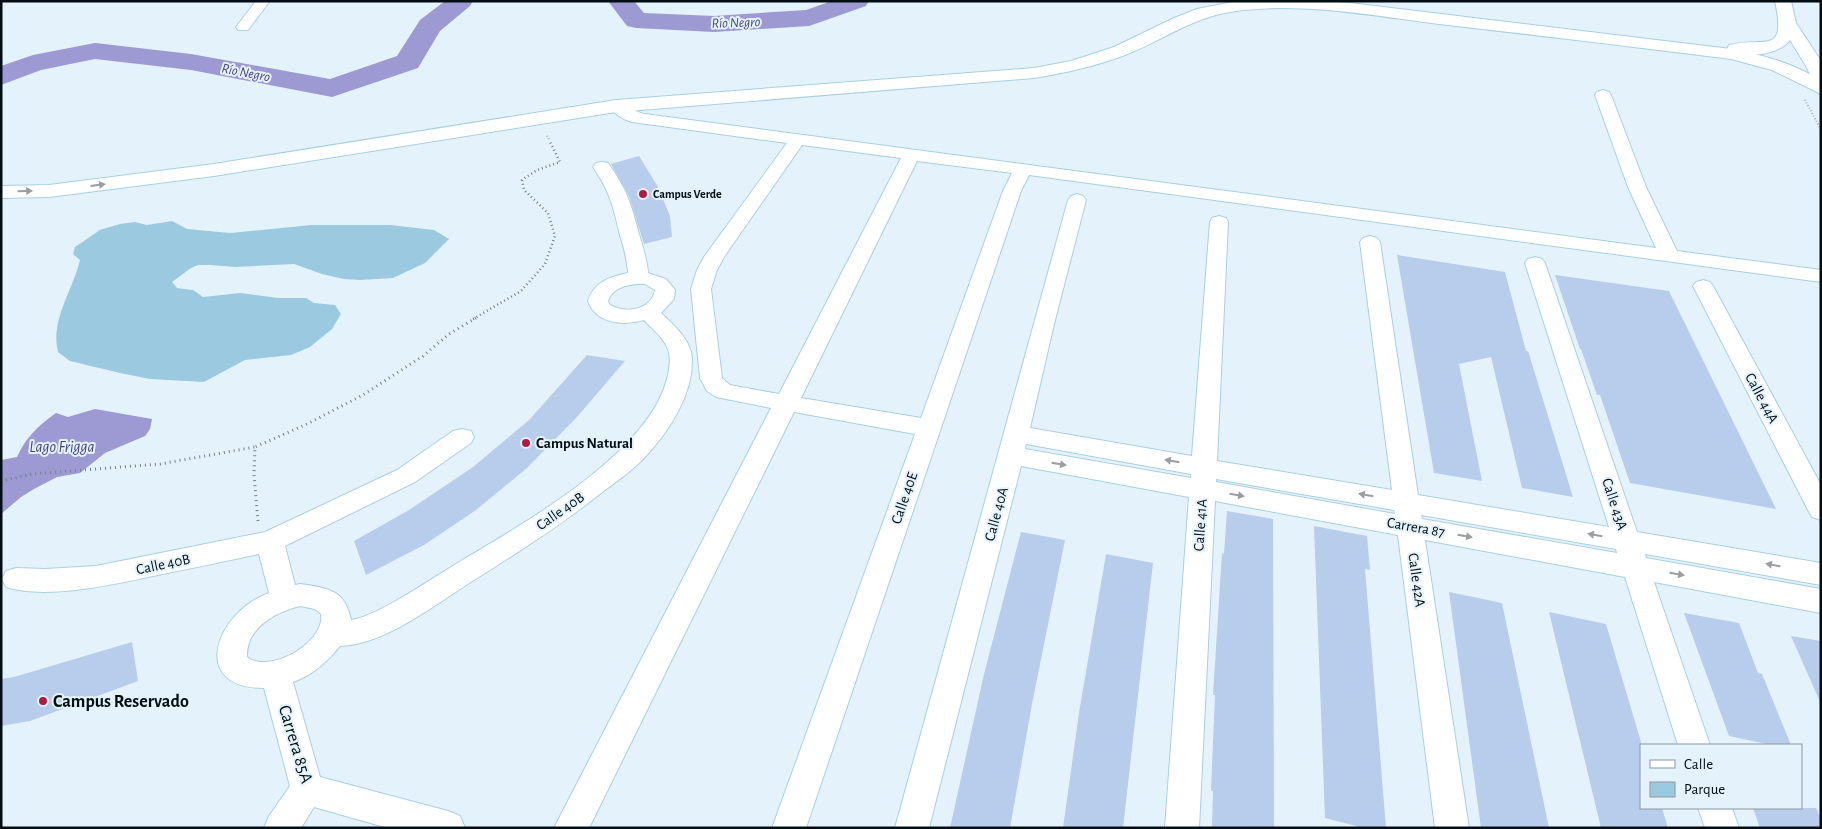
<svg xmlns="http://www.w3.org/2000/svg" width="1822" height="829" viewBox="0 0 1822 829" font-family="'Alegreya Sans',sans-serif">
	<rect width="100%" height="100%" fill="#e4f3fb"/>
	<!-- green -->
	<path fill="#9bc9df" d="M172,221L187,229L230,233L311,225H390L434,230L449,239L425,263L393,278L360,280L344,279L322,274L294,264L235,267L209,265H198L191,268L172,282L177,288L193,290L203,297L240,293L278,298H306L314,303L335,305L341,314L332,329L310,347L291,355L245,360L204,382L150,379L120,373L70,361L58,352C50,320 73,290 80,260L73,254L75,247L100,230L120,224L135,222L147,225Z"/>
	<!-- water -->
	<path fill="#9d99d2" d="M95,409L152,419L150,429L145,436L105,453L80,473L57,477L34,489L21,497L1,514V460L17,457C26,437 38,426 56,413L68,417Z"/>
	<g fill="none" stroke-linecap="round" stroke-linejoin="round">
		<!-- river -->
		<g fill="#9d99d2" fill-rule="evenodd">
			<polygon points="445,1 473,1 470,6 440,31 418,68 332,97 191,70 95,59 41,70 1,85 1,66 33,55 95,43 191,54 330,79 397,56 420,20"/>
			<polygon points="608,1 634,1 644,13 714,16 806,10 832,1 869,1 866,6 809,26 714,32 636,28 627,26"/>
		</g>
	</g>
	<!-- building -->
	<g fill="#b8cceb">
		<polygon points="639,156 658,187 670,216 672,237 644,244 629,196 611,164"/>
		<polygon points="1397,255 1505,272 1526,351 1528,351 1573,497 1522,488 1491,357 1459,364 1482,481 1434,473"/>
		<polygon points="1555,275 1669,291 1776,509 1630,483 1600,395 1597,395 1581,349 1580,349"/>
		<polygon points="587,355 625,361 577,417 526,469 476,510 424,545 366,575 354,541 409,510 473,467 529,420"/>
		<polygon points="1227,511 1273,519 1274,828 1212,828 1213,791 1211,791 1215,695 1213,695 1222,553 1224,554"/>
		<polygon points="1314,526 1367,536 1370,570 1365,569 1386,828 1364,828 1325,818"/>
		<polygon points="1021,532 1065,540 1032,704 1010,828 950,828 984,674"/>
		<polygon points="1106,554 1153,563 1123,828 1063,828 1079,713"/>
		<polygon points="1449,592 1502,603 1549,828 1481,828"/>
		<polygon points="1549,612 1606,624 1641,742 1641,808 1662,808 1668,828 1601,828"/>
		<polygon points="1684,613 1739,623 1758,673 1762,674 1791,745 1771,745 1729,736"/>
		<polygon points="1791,636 1821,641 1821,704"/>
		<polygon points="132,642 138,681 30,721 1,726 1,679 14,677"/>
		<polygon points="1753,808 1816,808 1821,819 1821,828 1760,828"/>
	</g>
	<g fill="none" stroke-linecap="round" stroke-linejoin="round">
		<defs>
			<g id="minor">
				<polygon points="256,1 270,1 248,30 238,30 236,27"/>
				<path d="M1603,90L1609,92L1611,95L1646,187L1677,251L1821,270V282L1029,175L1021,191L806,828H772L915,434L794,412L589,828H554L771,408L716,397L707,391L700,378L691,289L697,270L704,257L787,143L632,122C624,120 613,113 608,106L610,103C624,99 632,112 645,114L1656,248L1628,187L1595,95L1597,92ZM802,145L901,158L779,394L730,385L722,378L711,289L717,270L724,257ZM917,161L1012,173L1003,191L921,418L801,398Z"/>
				<path d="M602,162L608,163C627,190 631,203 639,234C643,248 647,259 648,273L666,279L675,290L674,299L661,313C674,325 692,341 692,359C693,395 669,431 646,456C634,469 619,480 605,490C564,523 519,552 474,580C437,603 385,645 340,646C327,662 313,675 293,682L320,777L448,811L460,816L465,828H388L314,807L301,828H264L269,816L290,786L264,688C188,688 216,612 269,593L259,554C226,561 192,568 158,575C116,584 47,600 6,587L2,579L6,571L16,568L45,569L96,566L265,532L397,470L453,431L462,429L471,431L474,437L471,443L415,482L285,546L295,585L300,584C327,588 345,589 351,620C381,615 433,577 461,561C524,523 648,454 667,379C669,371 671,361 669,353C666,339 653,330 644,320C623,326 596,324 588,301C594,282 609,277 628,273C627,259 624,248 620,235C613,206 610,192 593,167L596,163ZM637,284H645L655,290C651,310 627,314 610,305L608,301C612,289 624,285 637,284ZM300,606L315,609L321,614C326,642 269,675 247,657C246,628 275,612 300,606Z"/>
				<path d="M1077,194L1083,196L1086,200L1054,324L1030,428L1192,456L1210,222L1212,218L1219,216L1226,218L1228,222L1217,461L1392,490L1360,242L1363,238L1370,236L1377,238L1380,242L1418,495L1609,527L1525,263L1528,259L1535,257L1542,259L1545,263L1637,532L1821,563V585L1645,554L1646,558L1821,589V613L1654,582L1710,745H1678L1625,577L1425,540L1469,828H1435L1398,535L1215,501L1199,828H1165L1189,497L1021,466L929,828H895L1068,200L1071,196ZM1026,444L1191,474V478L1025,449ZM1216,479L1394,510L1395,514L1216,482ZM1421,515L1616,549L1617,553L1422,519Z"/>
				<polygon points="1703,280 1710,282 1713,286 1821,485 1821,520 1812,517 1808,510 1693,286 1696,282"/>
				<polygon points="1698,808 1732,808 1739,828 1705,828"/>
			</g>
			<path id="tertiary" d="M1238,1H1320L1350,3L1731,49C1762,55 1794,63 1821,81V94L1772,70L1731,59C1634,47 1536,35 1439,24C1375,16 1308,3 1244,10C1193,15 1169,38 1125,55C1096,66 1065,73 1034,78L616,112L214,176L49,197L1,198V186L49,185L214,164L616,100L1034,68L1071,61L1114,47L1174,18L1197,9Z"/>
			<path id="secondary" d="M1775,1H1791L1796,23L1821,61V86L1815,85L1806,66L1790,40C1778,56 1747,57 1729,53L1727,49L1729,45C1765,36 1787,57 1775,1Z"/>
		</defs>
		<!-- minor casing -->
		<use href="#minor" stroke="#a9cfe2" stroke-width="2"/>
		<!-- tertiary casing -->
		<use href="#tertiary" stroke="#a9cfe2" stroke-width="2"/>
		<!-- secondary casing -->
		<use href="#secondary" stroke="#a9cfe2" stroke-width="2"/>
		<!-- path-far2 -->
		<g stroke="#748188" stroke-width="2" stroke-dasharray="0.5 2.5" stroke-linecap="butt">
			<polyline points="1805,100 1821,130"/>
			<polyline points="547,136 550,141"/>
		</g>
		<!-- path-far1 -->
		<polyline stroke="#748188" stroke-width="2.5" stroke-dasharray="1 3" stroke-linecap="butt" points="473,319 521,291 545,264 555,236 548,213 524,190 522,180 537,170 560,162 549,140"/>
		<!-- path -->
		<g stroke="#748188" stroke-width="3" stroke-dasharray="1 4" stroke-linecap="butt">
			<polyline points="1,481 32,474 160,464 255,447"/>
			<polyline points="258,521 254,475 255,447 307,424 363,395 423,356 449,334 476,318"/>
		</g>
		<!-- minor -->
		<use href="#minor" fill="#fff" fill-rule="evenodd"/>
		<!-- tertiary -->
		<use href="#tertiary" fill="#fff" fill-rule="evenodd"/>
		<!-- secondary -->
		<use href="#secondary" fill="#fff" fill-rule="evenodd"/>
	</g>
	<!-- one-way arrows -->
	<defs><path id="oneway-solid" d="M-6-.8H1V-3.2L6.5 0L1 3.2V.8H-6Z" transform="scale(1.25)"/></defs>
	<g fill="#9a9ea1">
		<use href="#oneway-solid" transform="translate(98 185) rotate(-7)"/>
		<use href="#oneway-solid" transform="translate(25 191) rotate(-2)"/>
		<use href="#oneway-solid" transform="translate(1172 461) rotate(-170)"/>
		<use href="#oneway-solid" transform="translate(1059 464) rotate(10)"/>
		<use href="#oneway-solid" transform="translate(1237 495) rotate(10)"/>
		<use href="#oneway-solid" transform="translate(1366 495) rotate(-170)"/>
		<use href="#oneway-solid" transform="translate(1595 535) rotate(-170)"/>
		<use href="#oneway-solid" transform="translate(1465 536) rotate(10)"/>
		<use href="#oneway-solid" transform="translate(1773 565) rotate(-170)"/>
		<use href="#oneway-solid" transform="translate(1677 574) rotate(10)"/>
	</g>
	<!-- markers -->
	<g fill="#af1b41" stroke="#e4f3fb" stroke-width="2">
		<circle cx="643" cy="194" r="5"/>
		<circle cx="526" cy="443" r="5"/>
		<circle cx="43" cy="701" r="5"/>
	</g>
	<g text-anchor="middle" stroke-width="4" stroke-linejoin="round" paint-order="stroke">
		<!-- far-poi labels -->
		<g font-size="12" font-weight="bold" fill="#020d13" stroke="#e4f3fb" text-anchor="start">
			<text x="653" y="198">Campus Verde</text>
		</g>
		<!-- far-water labels -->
		<g font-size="14" font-style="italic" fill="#493f84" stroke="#e4f3fb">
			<text transform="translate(736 22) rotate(-2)" y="5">Río Negro</text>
			<text transform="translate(246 72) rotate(11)" y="5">Río Negro</text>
		</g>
		<!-- street labels -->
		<g font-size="15" fill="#020d13" stroke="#e4f3fb">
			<text transform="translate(1762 398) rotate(62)" y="5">Calle 44A</text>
			<text transform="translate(904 498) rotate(-71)" y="5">Calle 40E</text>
			<text transform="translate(1615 504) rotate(72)" y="5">Calle 43A</text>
			<text transform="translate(560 511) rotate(-35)" y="5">Calle 40B</text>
			<text transform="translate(996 514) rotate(-75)" y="5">Calle 40A</text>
			<text transform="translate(1200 525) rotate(-86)" y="5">Calle 41A</text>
			<text transform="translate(1416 527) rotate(10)" y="5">Carrera 87</text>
			<text transform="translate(163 564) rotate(-12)" y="5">Calle 40B</text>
			<text transform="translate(1417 580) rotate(82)" y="5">Calle 42A</text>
		</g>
		<!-- poi labels -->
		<g font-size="15" font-weight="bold" fill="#020d13" stroke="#e4f3fb" text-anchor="start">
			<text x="536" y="448">Campus Natural</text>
		</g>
		<!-- water labels -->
		<g font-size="16" font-style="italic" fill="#493f84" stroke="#e4f3fb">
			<text x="62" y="452">Lago Frigga</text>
		</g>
		<!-- near-poi labels -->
		<g font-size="18" font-weight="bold" fill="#020d13" stroke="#e4f3fb" text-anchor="start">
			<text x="53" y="707">Campus Reservado</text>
		</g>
		<!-- near-street labels -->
		<g font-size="18" fill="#020d13" stroke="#e4f3fb">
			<text transform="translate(296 744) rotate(73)" y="6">Carrera 85A</text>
		</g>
	</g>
	<!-- border -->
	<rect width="1822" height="829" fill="none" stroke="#020d13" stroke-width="5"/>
	<!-- legend -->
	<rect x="1640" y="744" width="162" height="65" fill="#e4f3fb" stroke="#8a979e"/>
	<rect x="1650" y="760" width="25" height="8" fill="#ffffff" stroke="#8a979e"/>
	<text x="1684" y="769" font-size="15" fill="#020d13">Calle</text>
	<rect x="1650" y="782" width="25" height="15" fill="#9bc9df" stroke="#8a979e"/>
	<text x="1684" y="794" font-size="15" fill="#020d13">Parque</text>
</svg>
